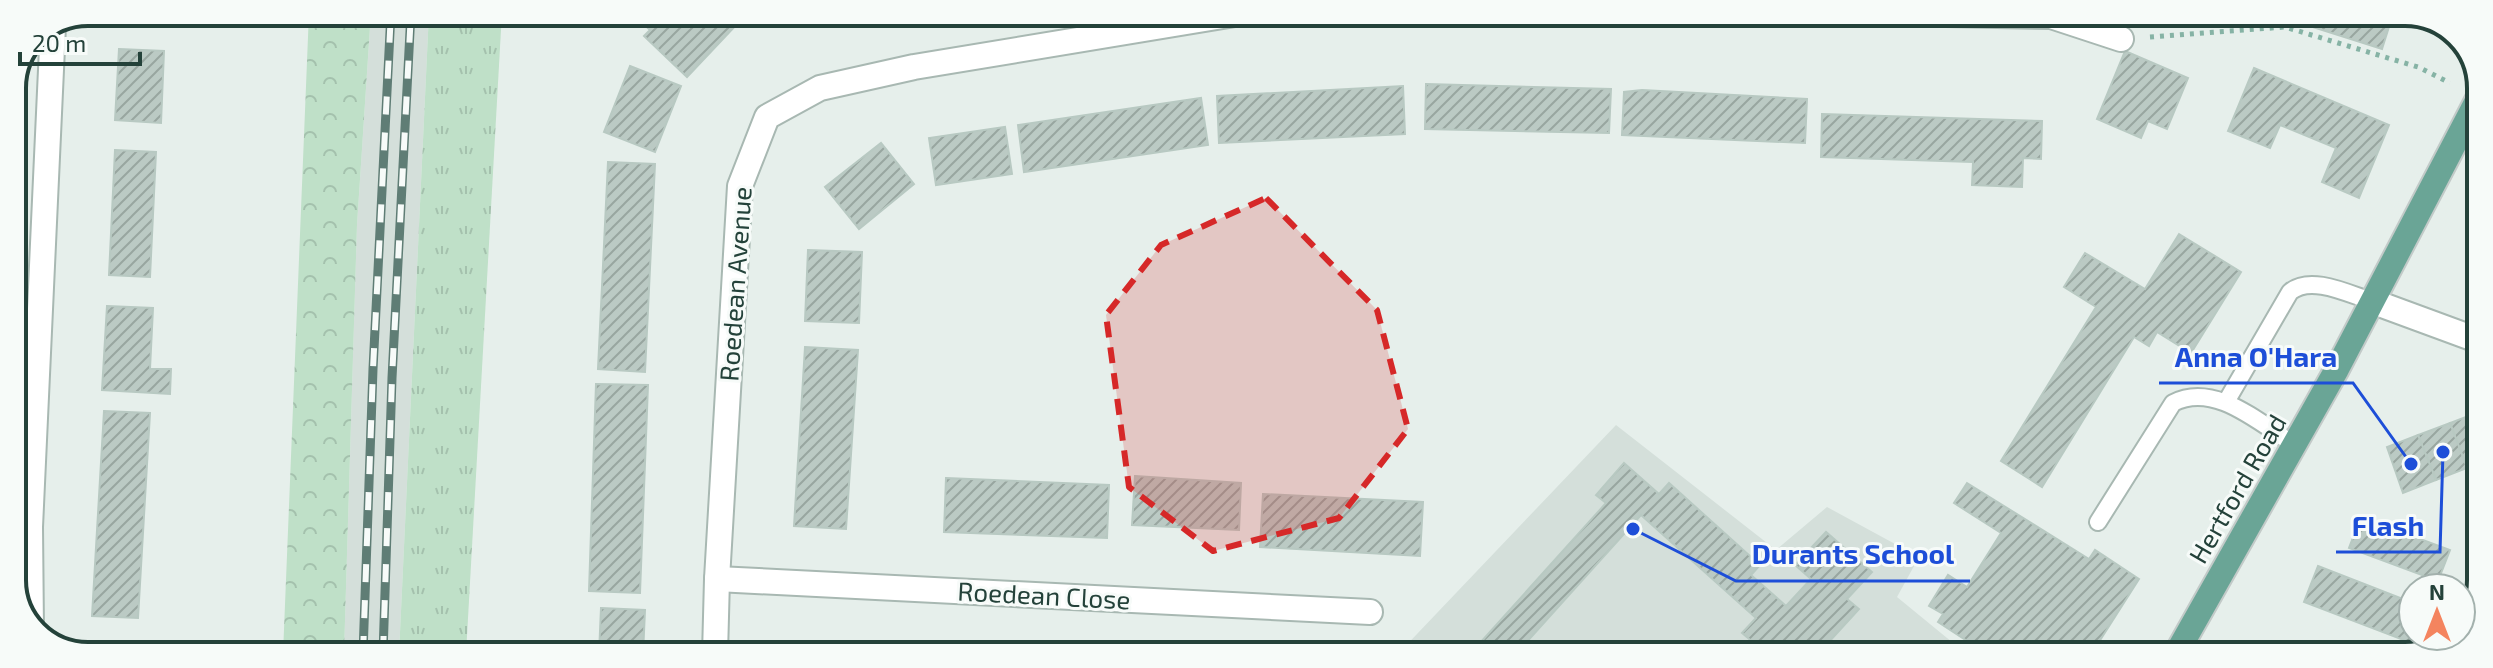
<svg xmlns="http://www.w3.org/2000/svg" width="2493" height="668" viewBox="0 0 2493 668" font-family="'Exo 2',sans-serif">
	<defs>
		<pattern id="grass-tufts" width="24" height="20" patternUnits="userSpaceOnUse" patternTransform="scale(2)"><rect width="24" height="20" fill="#bfe0c8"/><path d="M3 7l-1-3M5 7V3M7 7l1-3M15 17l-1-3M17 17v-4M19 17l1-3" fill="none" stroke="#a4c1ad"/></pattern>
		<pattern id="forest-crowns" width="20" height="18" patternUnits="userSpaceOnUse" patternTransform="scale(2)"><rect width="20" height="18" fill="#bfe0c8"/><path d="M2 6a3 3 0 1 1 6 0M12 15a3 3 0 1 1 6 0" fill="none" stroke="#a4c1ad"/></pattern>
		<pattern id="building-hatch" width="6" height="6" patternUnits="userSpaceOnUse" patternTransform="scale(2)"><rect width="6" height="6" fill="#bbcac4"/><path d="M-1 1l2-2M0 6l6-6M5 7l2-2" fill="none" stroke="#98a6a0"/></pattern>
	</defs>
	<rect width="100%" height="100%" fill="#e6efeb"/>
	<!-- built -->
	<g fill="#d4dfda">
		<polygon points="371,12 429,12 399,654 344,654 357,225"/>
		<polygon points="1616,425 1776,550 1827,507 1919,557 1897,597 1969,656 1397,655"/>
	</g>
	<!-- grass -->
	<polygon fill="url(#grass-tufts)" points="429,12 502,12 466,654 399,654"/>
	<!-- forest -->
	<polygon fill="url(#forest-crowns)" points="309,12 371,12 357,225 344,654 283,654"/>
	<!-- building -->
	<g fill="url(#building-hatch)" stroke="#b8c9c2" stroke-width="2">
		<polygon points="121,12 170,12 169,16"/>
		<polygon points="632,13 727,13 738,23 687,77 644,36 650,30"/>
		<polygon points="748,13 795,13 753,26"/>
		<polygon points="2293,14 2393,14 2382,49 2291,20"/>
		<polygon points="119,49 164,51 161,123 115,120"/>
		<polygon points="2125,51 2188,78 2167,129 2148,121 2141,138 2097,119"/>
		<polygon points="630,66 681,86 655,152 604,132"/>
		<polygon points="2254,68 2389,125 2359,198 2322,182 2336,148 2280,125 2270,148 2228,131"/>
		<polygon points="1426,84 1611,89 1609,133 1425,129"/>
		<polygon points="1403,86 1405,134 1219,143 1217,96"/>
		<polygon points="1642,90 1807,99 1805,143 1622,135 1624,92"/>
		<polygon points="1201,98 1208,145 1024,172 1018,125"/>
		<polygon points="1822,114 2042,121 2041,159 2023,158 2022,187 1972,185 1973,162 1821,157"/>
		<polygon points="1005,127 1012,174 936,185 929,138"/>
		<polygon points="881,143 914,184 859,229 825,187"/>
		<polygon points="115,150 156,152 150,277 109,275"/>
		<polygon points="608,162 655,164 645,372 598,369"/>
		<polygon points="2179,234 2241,272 2191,353 2157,332 2149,346 2134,337 2042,487 2001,461 2096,307 2064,287 2085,253 2145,289"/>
		<polygon points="808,250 862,252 859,323 805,321"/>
		<polygon points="107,306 153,308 150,369 171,369 170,394 102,390"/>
		<polygon points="805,347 858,350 846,529 794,526"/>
		<polygon points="596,384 648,385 640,593 589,591"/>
		<polygon points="104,411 150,413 138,618 92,616"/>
		<polygon points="2479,412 2479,464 2467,468 2450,423"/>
		<polygon points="2450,423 2467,468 2436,480 2418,435"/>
		<polygon points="2418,435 2436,480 2403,493 2387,447"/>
		<polygon points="1624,463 1659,494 1669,483 1760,565 1751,575 1786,606 1811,579 1795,565 1826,532 1872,572 1847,599 1859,609 1817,655 1745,655 1755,644 1742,633 1756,618 1641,515 1515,655 1494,655 1480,643 1606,503 1596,495"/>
		<polygon points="1135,476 1241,483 1239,530 1132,525"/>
		<polygon points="946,478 1109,485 1107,538 944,532"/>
		<polygon points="1967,483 2089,559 2095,550 2139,579 2090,656 1990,656 1938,622 1943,614 1929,606 1948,575 1967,587 2001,533 1954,503"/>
		<polygon points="1263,494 1423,502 1420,556 1260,547"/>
		<polygon points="2361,517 2450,550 2438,581 2349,548"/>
		<polygon points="2318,566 2413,603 2413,636 2436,636 2431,647 2427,649 2304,602"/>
		<polygon points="601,608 645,610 643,654 599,654"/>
		<polygon points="789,645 839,646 838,654 789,654"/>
		<polygon points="90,648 136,651 136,654 89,654"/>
	</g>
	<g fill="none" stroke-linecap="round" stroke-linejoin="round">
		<defs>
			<g id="service">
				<path d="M2226,402L2290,292C2311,274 2351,295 2374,302"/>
				<path d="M2098,522L2173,403C2215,381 2260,424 2295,445"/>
			</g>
			<g id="minor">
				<polyline points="1946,14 2051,16 2121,39"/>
				<polyline points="2374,302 2480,341"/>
				<polyline points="717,579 1370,612"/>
				<polyline points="31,630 30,527 53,26"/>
				<polyline points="715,654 717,579 740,186 767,117 820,88 914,67 1241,13"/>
			</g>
			<polyline id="primary" points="2175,656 2337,369 2481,93"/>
		</defs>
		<!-- service casing -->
		<use href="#service" stroke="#a8b8b2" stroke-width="20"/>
		<!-- minor casing -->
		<use href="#minor" stroke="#a8b8b2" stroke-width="28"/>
		<!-- primary casing -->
		<use href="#primary" stroke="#c2cac8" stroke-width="28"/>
		<!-- path -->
		<polyline stroke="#86b3a5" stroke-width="5" stroke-dasharray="4 6" stroke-linecap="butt" points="2150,37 2285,27 2418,67 2450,83"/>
		<!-- service -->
		<use href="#service" stroke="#fff" stroke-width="16"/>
		<!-- minor -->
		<use href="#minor" stroke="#fff" stroke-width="24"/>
		<!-- primary -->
		<use href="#primary" stroke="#6aa596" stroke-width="24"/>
		<defs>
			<g id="rail">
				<polyline points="363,654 373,369 391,12"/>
				<polyline points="383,654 392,378 411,12"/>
			</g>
		</defs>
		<!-- rail casing -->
		<use href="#rail" stroke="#5f7d75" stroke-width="9"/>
		<!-- rail -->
		<use href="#rail" stroke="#f7fbf9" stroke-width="6" stroke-dasharray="18" stroke-linecap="butt"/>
	</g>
	<!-- marked area -->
	<path fill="#d62828" fill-opacity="0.2" stroke="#d62828" stroke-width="6" stroke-dasharray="16 10" stroke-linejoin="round" d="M1266,198L1377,310L1408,429L1339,518L1213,551L1129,487L1106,315L1161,245Z"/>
	<g text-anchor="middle" stroke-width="6" stroke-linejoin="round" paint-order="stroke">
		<!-- street labels -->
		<g font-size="26" fill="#24423a" stroke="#f7fbf9">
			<text transform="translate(736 284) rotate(-86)" y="9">Roedean Avenue</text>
			<text transform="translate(2238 489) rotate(-60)" y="9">Hertford Road</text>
			<text transform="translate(1044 596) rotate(3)" y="9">Roedean Close</text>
		</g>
	</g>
	<!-- crop -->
	<path d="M0 0H2493V668H0ZM88 26H2405A62 62 0 0 1 2467 88V580A62 62 0 0 1 2405 642H88A62 62 0 0 1 26 580V88A62 62 0 0 1 88 26Z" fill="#f7fbf9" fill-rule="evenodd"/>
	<path fill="none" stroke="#24423a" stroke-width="4" d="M88 26H2405A62 62 0 0 1 2467 88V580A62 62 0 0 1 2405 642H88A62 62 0 0 1 26 580V88A62 62 0 0 1 88 26Z"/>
	<!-- callouts -->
	<path fill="none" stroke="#1d4ed8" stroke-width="3" d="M2411 464L2353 383H2159M2443 452L2440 552H2336M1633 529L1736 581H1970"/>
	<g fill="#1d4ed8" stroke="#f7fbf9" stroke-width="3">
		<circle cx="2411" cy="464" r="8"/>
		<circle cx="2443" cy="452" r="8"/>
		<circle cx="1633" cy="529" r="8"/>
	</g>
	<g font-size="28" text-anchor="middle" font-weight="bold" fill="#1d4ed8" stroke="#f7fbf9" stroke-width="6" stroke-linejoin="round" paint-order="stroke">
		<text x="2256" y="367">Anna O'Hara</text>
		<text x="2388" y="536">Flash</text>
		<text x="1853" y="564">Durants School</text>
	</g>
	<!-- north arrow -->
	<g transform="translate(2437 612)"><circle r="38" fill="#f7fbf9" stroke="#a3b1ad" stroke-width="2"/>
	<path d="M0-6L14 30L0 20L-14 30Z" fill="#f4845f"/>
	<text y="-12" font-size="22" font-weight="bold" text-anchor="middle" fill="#24423a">N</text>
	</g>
	<!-- scale -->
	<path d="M20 52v12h120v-12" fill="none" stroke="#24423a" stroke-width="4"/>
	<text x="32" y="52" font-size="24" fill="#24423a" stroke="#f7fbf9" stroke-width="6" paint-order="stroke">20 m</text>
</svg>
